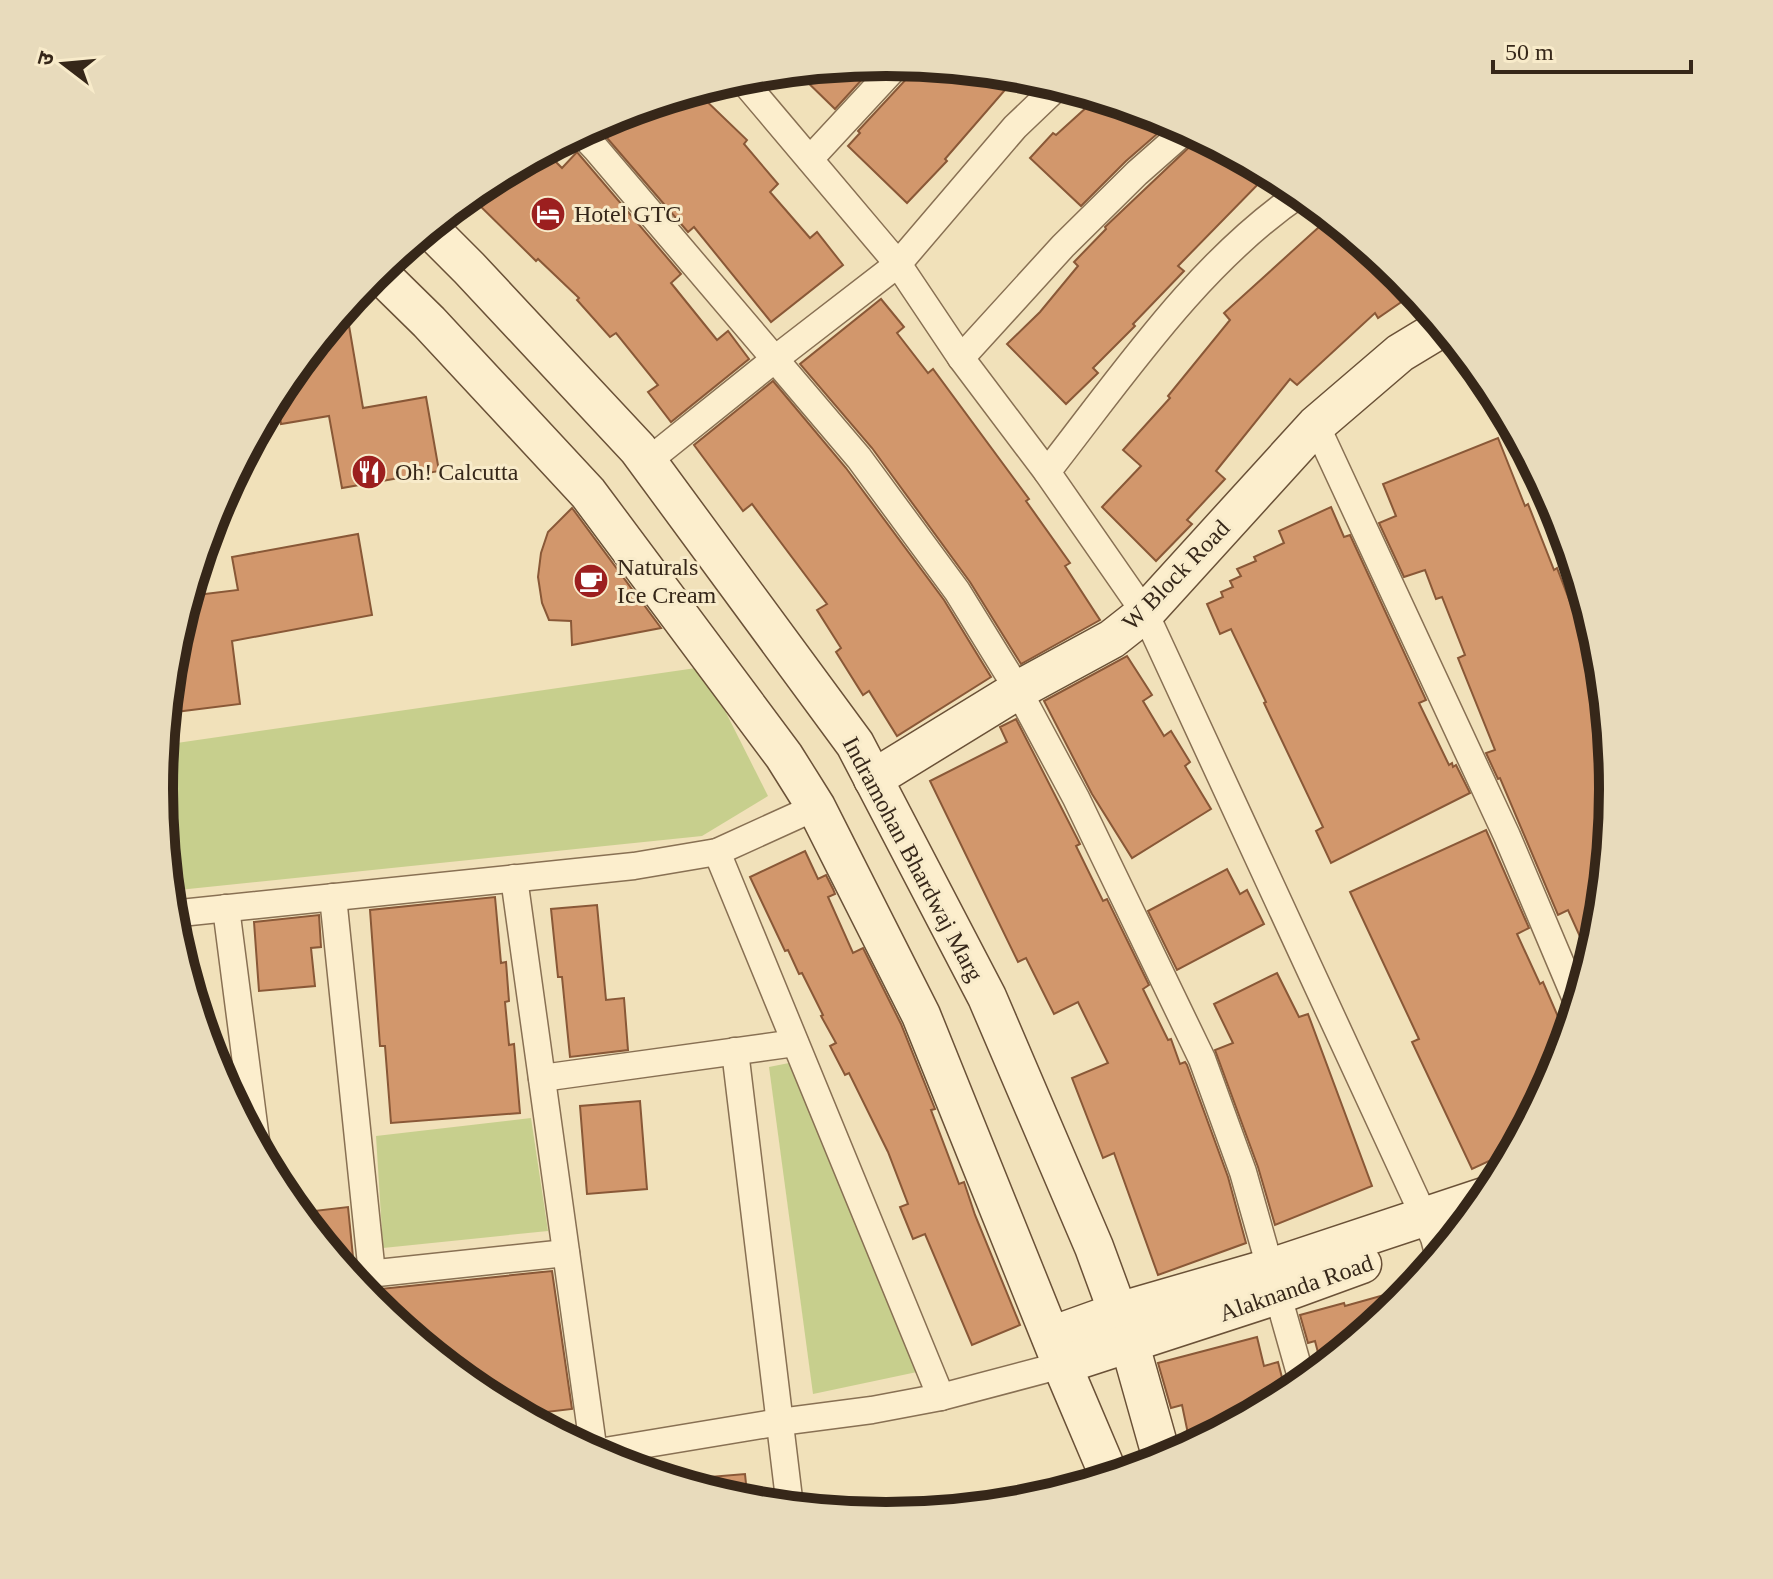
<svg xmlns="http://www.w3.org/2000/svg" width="1773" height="1579" viewBox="0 0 1773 1579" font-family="'Times New Roman','Noto Sans Devanagari',serif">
	<rect width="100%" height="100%" fill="#f1e1ba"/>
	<!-- green -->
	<g fill="#c7cf8d">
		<polygon points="703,667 768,796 702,836 169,891 159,789 163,745"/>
		<polygon points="789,1063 917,1372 813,1394 769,1067"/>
		<polygon points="531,1118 548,1231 383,1248 376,1136"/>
	</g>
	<!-- building -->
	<g fill="#d2976c" stroke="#895837" stroke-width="2">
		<polygon points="877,63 835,109 796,71 836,67"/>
		<polygon points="915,65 1018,75 945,159 947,161 907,203 848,146 860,133 858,131 911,74"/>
		<polygon points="696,91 747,140 744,144 778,184 770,192 810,238 817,232 843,265 771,322 694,227 688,232 595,124 609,117"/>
		<polygon points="1098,97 1172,121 1126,161 1081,206 1030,158 1053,133 1056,135"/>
		<polygon points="1201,136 1269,173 1178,266 1184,271 1133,324 1135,326 1093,368 1098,373 1066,404 1007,344 1040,312 1078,266 1074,262 1106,229 1105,227"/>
		<polygon points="545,151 562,168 577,152 681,274 671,283 717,340 728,331 749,359 671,422 648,392 658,385 616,333 610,337 577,300 579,298 538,259 536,261 472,198 487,182"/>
		<polygon points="1330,217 1401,275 1413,294 1378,318 1375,313 1297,385 1290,379 1216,471 1225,479 1187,520 1192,524 1156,561 1102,507 1141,466 1123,450 1170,398 1168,396 1230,320 1224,313"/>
		<polygon points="881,299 904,327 897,333 928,373 933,369 1029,499 1026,501 1070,563 1065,566 1100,620 1021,664 970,582 872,448 800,364"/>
		<polygon points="346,308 363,408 426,397 439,471 342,488 329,416 281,424 277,395 282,385"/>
		<polygon points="773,381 846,468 944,600 991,677 897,736 869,691 863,695 836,652 841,648 817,610 827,604 752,504 743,511 694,445"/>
		<polygon points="1498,438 1525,506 1528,504 1554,570 1557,568 1582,633 1594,628 1600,648 1604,690 1599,693 1606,710 1614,790 1600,932 1591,961 1568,910 1558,915 1500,778 1498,779 1486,753 1495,750 1458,658 1465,655 1442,597 1436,599 1425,570 1404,577 1379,523 1396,516 1383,484"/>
		<polygon points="1331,507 1344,537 1350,535 1426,700 1419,703 1449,765 1452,763 1453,767 1456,765 1470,793 1331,863 1316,831 1323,827 1264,703 1266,702 1231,629 1220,634 1207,604 1223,597 1221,592 1233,587 1230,581 1241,576 1237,569 1256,561 1254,557 1284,543 1279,531"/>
		<polygon points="572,508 637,596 638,601 644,605 661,628 572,645 571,621 549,620 542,603 538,577 541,553 548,532"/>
		<polygon points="358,534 372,615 232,641 240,704 167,713 173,647 189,596 238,590 232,557"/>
		<polygon points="1127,656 1152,695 1143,701 1164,736 1171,731 1190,762 1185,766 1211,809 1132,858 1092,794 1044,701"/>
		<polygon points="1016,719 1080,844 1076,846 1103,901 1107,899 1149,985 1143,989 1168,1040 1171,1039 1180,1064 1185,1062 1187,1065 1228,1177 1246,1243 1158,1275 1114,1153 1103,1158 1072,1078 1108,1063 1078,1002 1054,1014 1026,958 1018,962 930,781 1007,742 1000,727"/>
		<polygon points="1486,830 1529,928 1517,934 1540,984 1543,982 1559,1019 1567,1015 1573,1019 1558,1068 1515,1149 1472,1169 1412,1042 1419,1039 1350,892"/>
		<polygon points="805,851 818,879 826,875 833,889 835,894 828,897 853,953 863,948 901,1024 935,1109 931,1110 959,1184 964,1182 975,1215 1020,1325 972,1345 925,1234 913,1239 900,1207 908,1204 888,1152 849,1073 845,1075 830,1046 836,1043 821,1016 823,1015 802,973 799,974 788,950 785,951 750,877"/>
		<polygon points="1227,869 1240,894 1247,890 1264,924 1177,970 1148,911"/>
		<polygon points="495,897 501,963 506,962 509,1001 505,1002 509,1045 514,1044 520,1113 391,1123 385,1046 380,1046 370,910"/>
		<polygon points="597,905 606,1000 624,998 628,1050 570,1057 562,977 558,977 551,909"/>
		<polygon points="319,915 321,947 311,948 315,986 259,991 254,922"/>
		<polygon points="1277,973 1299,1017 1308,1014 1372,1186 1275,1225 1258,1167 1215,1050 1233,1043 1214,1004"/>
		<polygon points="640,1101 647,1189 587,1194 580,1106"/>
		<polygon points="348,1207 353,1257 335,1259 297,1213"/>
		<polygon points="552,1271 572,1409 521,1415 482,1394 372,1304 361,1291"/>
		<polygon points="1416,1286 1401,1304 1322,1368 1315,1341 1308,1343 1300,1315 1344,1303 1345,1306"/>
		<polygon points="1257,1337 1264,1366 1278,1362 1287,1397 1191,1448 1182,1405 1171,1408 1158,1363"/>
		<polygon points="745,1474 748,1503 674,1481 674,1480"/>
	</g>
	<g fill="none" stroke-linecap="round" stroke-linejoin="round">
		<defs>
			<g id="street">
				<polyline points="740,77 898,264 961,358 1047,472 1145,613 1434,1238 1439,1257"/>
				<polyline points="580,132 596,149 859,458 957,591 1018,690 1076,798 1202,1059 1243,1172 1303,1384"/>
				<polyline points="810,159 899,63"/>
				<polyline points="961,358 1063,246 1137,173 1187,129"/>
				<polyline points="1316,425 1507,836 1578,1004"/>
				<polyline points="648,461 775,359 898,264 1015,127 1059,85"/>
				<path d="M1047,472C1123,375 1198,263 1301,193"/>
				<polyline points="717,852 941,1397"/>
				<polyline points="514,878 594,1453"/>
				<polyline points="333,897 372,1274"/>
				<polyline points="226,908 257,1148"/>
				<polyline points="171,914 634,866 717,852 816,807"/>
				<polyline points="735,1051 790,1507"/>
				<polyline points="542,1078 795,1043"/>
				<polyline points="349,1276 566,1253"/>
				<polyline points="593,1453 780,1422 872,1410 941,1397 1062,1365"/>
			</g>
			<g id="secondary">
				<polyline points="429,228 469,268 638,449 855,744 987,997 1094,1247 1130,1345 1163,1462"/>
				<polyline points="377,271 429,322 588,493 784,756 816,807 921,1015 1062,1365 1110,1478"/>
				<polyline points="873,779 1018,690 1112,639 1145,613 1316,425 1400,353 1443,327"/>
				<polyline points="1051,1336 1118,1312 1270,1268 1490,1195"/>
				<polyline points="1062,1365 1277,1295 1362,1264"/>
			</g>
		</defs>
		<!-- street casing -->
		<use href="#street" stroke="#887053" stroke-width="29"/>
		<!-- secondary casing -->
		<use href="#secondary" stroke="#6a5137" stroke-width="41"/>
		<!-- street -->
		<use href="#street" stroke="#fceecd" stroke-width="26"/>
		<!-- secondary -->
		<use href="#secondary" stroke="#fceecd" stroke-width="38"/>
	</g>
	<!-- icons -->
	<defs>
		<symbol id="hotel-disc" viewBox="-11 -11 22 22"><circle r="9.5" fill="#9c1f1f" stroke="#f8ebca"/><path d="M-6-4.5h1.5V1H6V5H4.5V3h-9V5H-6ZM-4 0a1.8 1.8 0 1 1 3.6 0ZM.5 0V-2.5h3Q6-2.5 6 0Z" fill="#fff"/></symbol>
		<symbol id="restaurant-disc" viewBox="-11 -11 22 22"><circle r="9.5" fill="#9c1f1f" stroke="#f8ebca"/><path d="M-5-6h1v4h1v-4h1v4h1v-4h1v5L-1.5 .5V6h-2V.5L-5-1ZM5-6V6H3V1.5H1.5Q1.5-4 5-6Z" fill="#fff"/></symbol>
		<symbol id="cafe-disc" viewBox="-11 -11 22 22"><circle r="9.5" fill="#9c1f1f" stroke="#f8ebca"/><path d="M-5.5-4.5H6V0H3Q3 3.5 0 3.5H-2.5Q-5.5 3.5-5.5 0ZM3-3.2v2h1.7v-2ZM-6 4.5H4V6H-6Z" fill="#fff"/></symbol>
	</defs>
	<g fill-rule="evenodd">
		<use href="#hotel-disc" x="528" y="194" width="40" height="40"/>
		<use href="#restaurant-disc" x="349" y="452" width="40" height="40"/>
		<use href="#cafe-disc" x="571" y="561" width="40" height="40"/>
	</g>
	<g text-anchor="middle" stroke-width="6" stroke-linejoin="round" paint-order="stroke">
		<!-- poi labels -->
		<g font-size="24" fill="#362719" stroke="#f8ebca" text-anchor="start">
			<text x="574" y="222">Hotel GTC</text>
			<text x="395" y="480">Oh! Calcutta</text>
			<text x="617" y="575">Naturals<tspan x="617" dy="28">Ice Cream</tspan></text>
		</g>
		<!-- street labels -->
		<g font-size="24" fill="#362719" stroke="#f8ebca">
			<text transform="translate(1176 575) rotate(-46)" y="8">W Block Road</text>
			<text transform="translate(913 859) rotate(62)" y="8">Indramohan Bhardwaj Marg</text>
			<text transform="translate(1296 1288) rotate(-19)" y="8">Alaknanda Road</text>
		</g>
	</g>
	<!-- crop -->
	<path d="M0 0H1773V1579H0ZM173 789a713 713 0 1 1 1426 0a713 713 0 1 1-1426 0Z" fill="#e8dbbc" fill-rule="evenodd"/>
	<path fill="none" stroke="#362719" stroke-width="10" d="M173 789a713 713 0 1 1 1426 0a713 713 0 1 1-1426 0Z"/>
	<!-- north arrow -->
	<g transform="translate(64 64) rotate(286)" stroke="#f8ebca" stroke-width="6" paint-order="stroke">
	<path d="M0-6L14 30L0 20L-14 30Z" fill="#362719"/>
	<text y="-12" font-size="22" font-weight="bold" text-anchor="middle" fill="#362719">उ</text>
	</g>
	<!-- scale -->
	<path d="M1493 60v12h198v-12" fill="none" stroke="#362719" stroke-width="4"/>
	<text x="1505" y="60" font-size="24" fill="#362719" stroke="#f8ebca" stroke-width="6" paint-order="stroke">50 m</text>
</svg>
